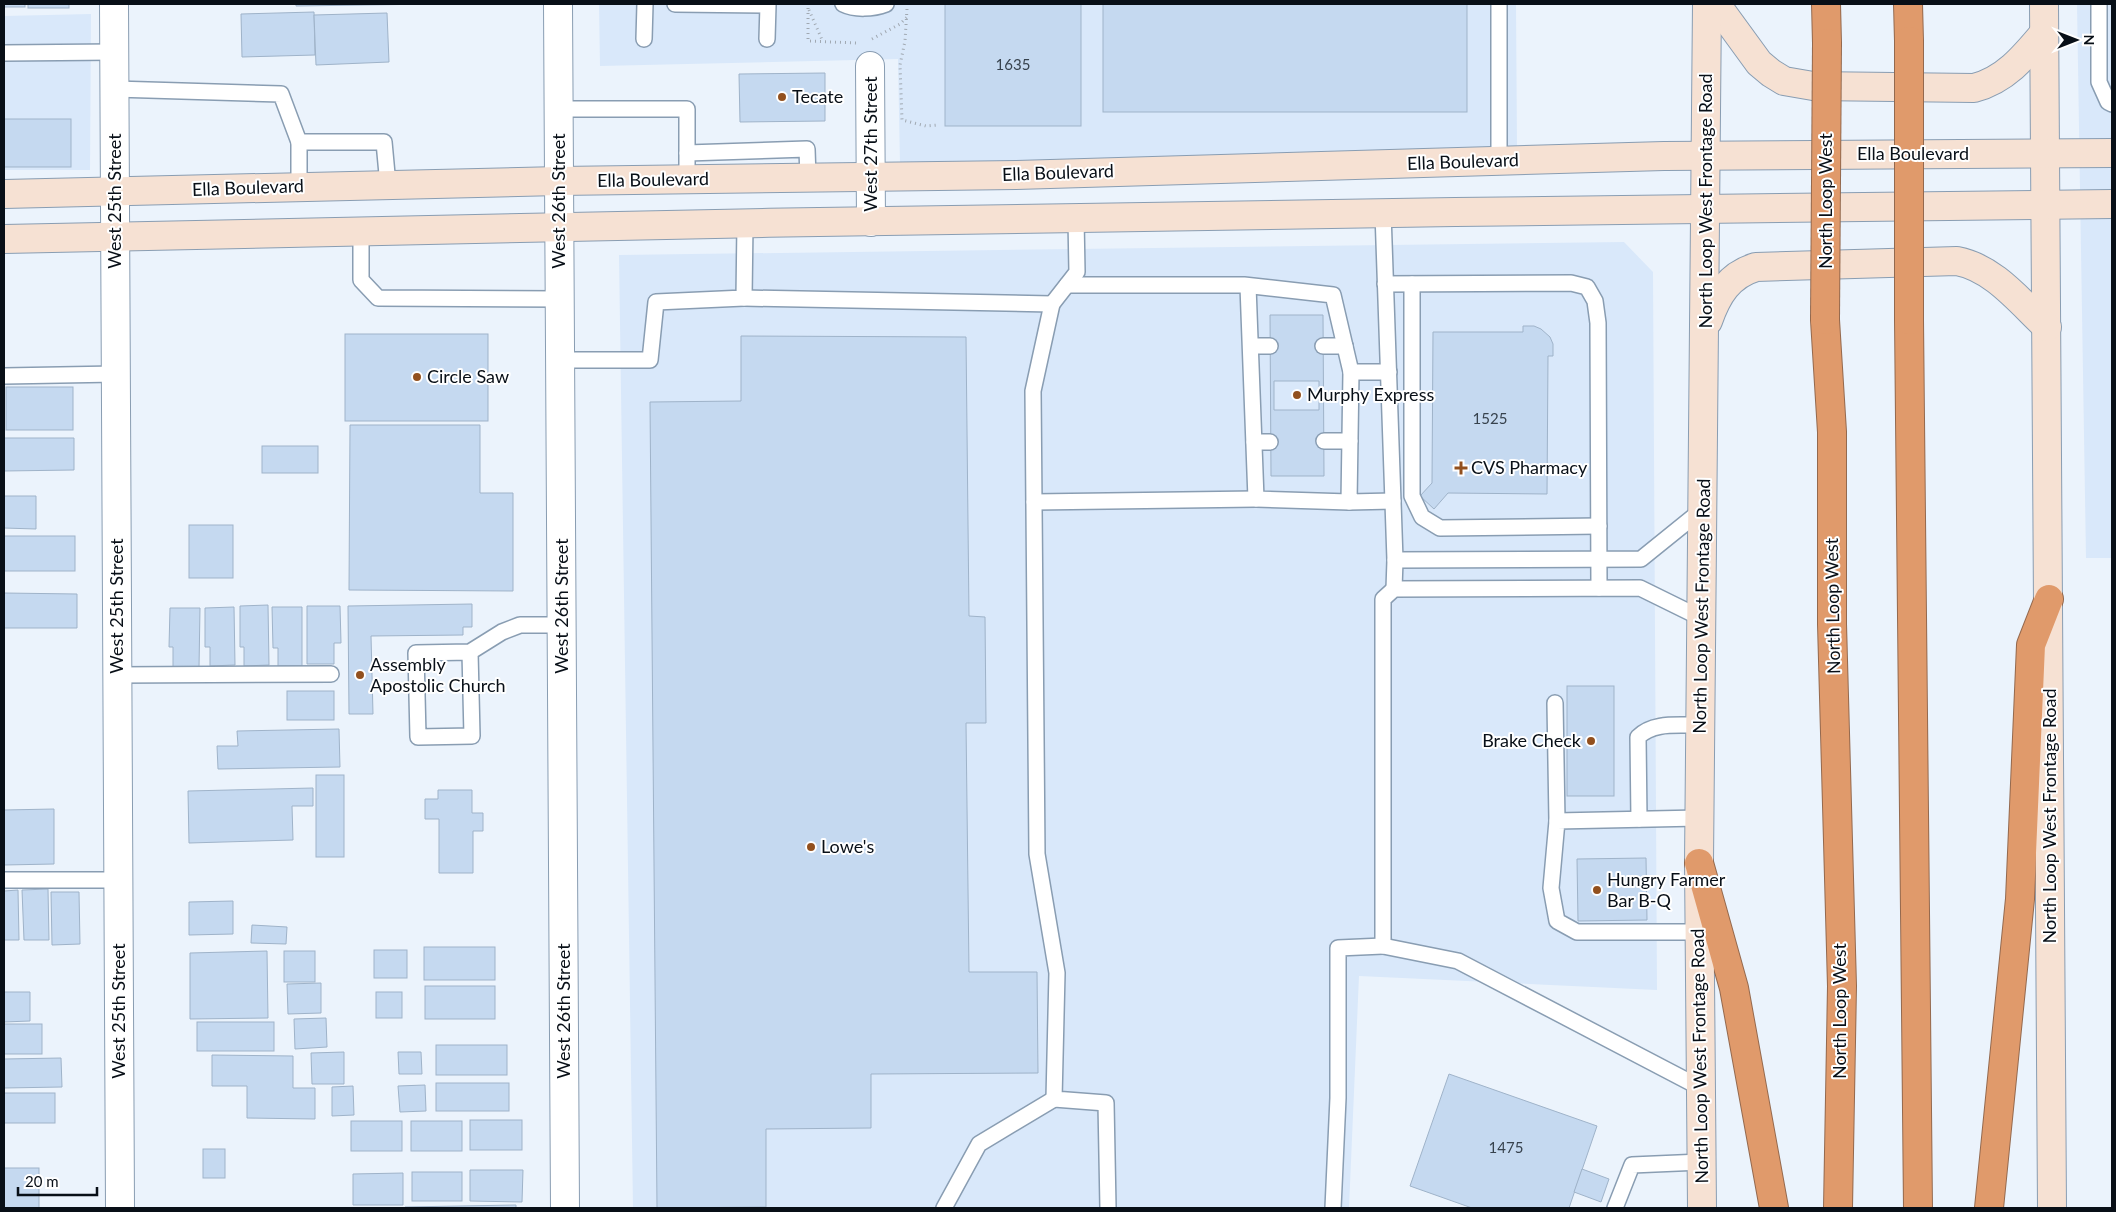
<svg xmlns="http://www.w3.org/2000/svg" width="2116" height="1212" viewBox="0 0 2116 1212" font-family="Lato,sans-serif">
	<rect width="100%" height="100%" fill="#ebf3fc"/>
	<!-- built -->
	<g fill="#d9e8fa">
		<polygon points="599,4 1516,4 1517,147 1044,162 900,164 898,59 600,66"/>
		<polygon points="2077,4 2112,4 2112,558 2086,558"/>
		<polygon points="91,14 90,170 4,170 4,16"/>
		<polygon points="1624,242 1653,272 1657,990 1359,976 1349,1208 633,1208 619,255"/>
	</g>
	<!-- building -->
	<g fill="#c5d9f0" stroke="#9fb3c9" fill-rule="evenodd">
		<rect x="4" y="4" width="21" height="3"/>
		<rect x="28" y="4" width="41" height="4"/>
		<polygon points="296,4 434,4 296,6"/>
		<rect x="945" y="4" width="136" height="122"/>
		<rect x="1103" y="4" width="364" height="108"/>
		<polygon points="314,12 315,55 242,57 241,14"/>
		<polygon points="387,13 389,62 316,65 314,15"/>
		<polygon points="825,73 825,121 740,122 739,74"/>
		<rect x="4" y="119" width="67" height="48"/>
		<path d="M1270,315H1323L1324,476H1271ZM1274,381H1319V410H1274Z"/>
		<polygon points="1523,326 1534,326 1541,329 1550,337 1553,344 1553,356 1548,356 1547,494 1448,493 1434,509 1420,496 1432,483 1433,332 1523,332"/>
		<rect x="345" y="334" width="143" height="87"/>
		<polygon points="741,336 966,337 969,616 985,617 986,723 966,723 969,972 1037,972 1038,1073 871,1074 871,1128 766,1129 766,1207 657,1208 650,402 741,401"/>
		<rect x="6" y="387" width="67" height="43"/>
		<polygon points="350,425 480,425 480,493 513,493 513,591 349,590"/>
		<polygon points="4,438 74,438 74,470 4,471"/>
		<rect x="262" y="446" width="56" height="27"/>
		<polygon points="4,496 36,496 36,529 4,528"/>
		<rect x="189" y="525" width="44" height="53"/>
		<rect x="4" y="536" width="71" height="35"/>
		<polygon points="4,593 77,594 77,628 4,628"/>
		<polygon points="472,604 472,627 463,627 463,635 371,636 373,714 349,714 348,606"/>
		<polygon points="268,605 269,665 244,666 244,647 240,647 240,606"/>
		<polygon points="307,606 340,606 341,643 334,643 334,664 307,664"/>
		<polygon points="234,607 235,665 210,666 210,647 205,647 205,608"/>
		<polygon points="272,607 302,607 302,666 278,666 278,648 273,648"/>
		<polygon points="170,608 200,608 199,668 173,667 173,647 169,647"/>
		<rect x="1567" y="686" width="47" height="110"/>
		<rect x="287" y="691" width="47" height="29"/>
		<polygon points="339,729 340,767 218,769 217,746 238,746 237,731"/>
		<rect x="316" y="775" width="28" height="82"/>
		<polygon points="313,788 313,806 292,806 293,840 189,843 188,791"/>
		<polygon points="438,790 472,790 472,813 483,813 483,831 473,831 473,873 439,873 439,819 425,819 425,799 438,799"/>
		<polygon points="54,809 54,864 4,865 4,810"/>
		<polygon points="1646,858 1647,920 1578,921 1577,859"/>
		<polygon points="48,889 49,940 24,940 22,890"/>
		<polygon points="18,890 19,940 4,940 4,891"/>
		<polygon points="51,892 79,892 80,944 52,945"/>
		<polygon points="233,901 233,934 189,935 189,902"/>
		<polygon points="252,925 287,927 286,944 251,943"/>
		<rect x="424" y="947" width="71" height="33"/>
		<rect x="374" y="950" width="33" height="28"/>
		<polygon points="267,951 268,1018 190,1019 190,953"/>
		<rect x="284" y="951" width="31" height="31"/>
		<polygon points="321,983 321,1013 288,1014 287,984"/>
		<rect x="425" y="986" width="70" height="33"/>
		<polygon points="4,992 30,992 30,1021 4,1022"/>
		<rect x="376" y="992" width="26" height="26"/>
		<polygon points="326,1018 327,1047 295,1049 294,1019"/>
		<rect x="197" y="1022" width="77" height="29"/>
		<rect x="4" y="1024" width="38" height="30"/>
		<rect x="436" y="1045" width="71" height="30"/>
		<polygon points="344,1052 344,1084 312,1084 311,1053"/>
		<polygon points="398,1052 421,1052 422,1074 399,1074"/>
		<polygon points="212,1055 293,1056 293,1088 315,1088 315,1119 247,1118 247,1086 212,1086"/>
		<polygon points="61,1058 62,1087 4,1088 4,1059"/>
		<polygon points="1449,1074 1597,1126 1569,1208 1472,1208 1410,1186"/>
		<rect x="436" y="1083" width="73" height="28"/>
		<polygon points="425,1085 426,1111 400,1112 398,1086"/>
		<polygon points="353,1086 354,1115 332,1116 332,1087"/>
		<rect x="4" y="1093" width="51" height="30"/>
		<rect x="470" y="1120" width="52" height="30"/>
		<rect x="351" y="1121" width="51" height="30"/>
		<rect x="411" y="1121" width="51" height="30"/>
		<rect x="203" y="1149" width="22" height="29"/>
		<rect x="4" y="1168" width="35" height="40"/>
		<polygon points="1582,1169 1609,1179 1601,1202 1574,1192"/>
		<polygon points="470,1170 523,1170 522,1202 470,1201"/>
		<rect x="412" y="1172" width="50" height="29"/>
		<polygon points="403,1173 403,1205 353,1205 353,1174"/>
		<polygon points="516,1205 516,1208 405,1208 405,1207"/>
	</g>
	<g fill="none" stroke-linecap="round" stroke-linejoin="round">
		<defs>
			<g id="service">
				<polyline points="675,4 768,5 767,39"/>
				<path d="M843,4C855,10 873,9 886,4"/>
				<polyline points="1499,4 1499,161"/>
				<polyline points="2099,4 2099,82 2108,102 2112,104"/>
				<polyline points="644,39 645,4"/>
				<polyline points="4,53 114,52"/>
				<polyline points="115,89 281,94 299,142"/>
				<polyline points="559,109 687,109 687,179"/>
				<polyline points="687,153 807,149 808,178"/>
				<polyline points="299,187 299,142 384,142 388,185"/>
				<polyline points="1383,213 1395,560 1394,589"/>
				<polyline points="1076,219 1077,272 1052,304 1033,391 1037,854 1057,973 1054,1099 1106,1103 1108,1208"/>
				<polyline points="361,231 361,280 378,298 560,299"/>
				<polyline points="1385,284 1571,283 1587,287 1595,301 1598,323 1599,588"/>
				<polyline points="1412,284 1412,496 1422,517 1440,528 1599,526"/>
				<polyline points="1067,285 1244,285 1333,295 1351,372 1389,372"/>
				<polyline points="1248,286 1256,499 1349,502"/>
				<polyline points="744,298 1052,304"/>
				<polyline points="1251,346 1270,346"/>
				<polyline points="1323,346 1345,346"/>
				<polyline points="560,360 650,360 656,302 744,298 745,224"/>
				<polyline points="1351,372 1349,502 1393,501"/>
				<polyline points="4,376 116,374"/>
				<polyline points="1324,441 1350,441"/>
				<polyline points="1254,442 1270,442"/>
				<polyline points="1034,502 1256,499"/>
				<polyline points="1395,560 1641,559 1703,509"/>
				<polyline points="470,652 472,736 418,737 416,653 470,652 502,632 520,625 562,625"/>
				<polyline points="117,675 331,674"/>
				<polyline points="1555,703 1557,821"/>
				<polyline points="1699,818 1557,821 1551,888 1557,921 1577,932 1699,932"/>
				<path d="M1639,819L1638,737C1654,721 1679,726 1701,725"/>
				<polyline points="4,880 118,880"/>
				<polyline points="1701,1088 1458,961 1383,946 1383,599 1394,589 1640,588 1701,618"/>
				<polyline points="944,1208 979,1144 1054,1099"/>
				<polyline points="1333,1208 1338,1098 1338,948 1383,946"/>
				<polyline points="1615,1208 1632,1165 1701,1162"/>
			</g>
			<g id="minor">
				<polyline points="114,4 120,1208"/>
				<polyline points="558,4 565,1208"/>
				<polyline points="870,66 871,222"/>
			</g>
			<g id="secondary">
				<path d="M1716,4L1759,63L1771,73L1784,81L1813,86L1974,88C2005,80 2024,57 2044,33"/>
				<polyline points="2044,4 2052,1208"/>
				<polyline points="4,194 559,181 1016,175 1664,156 2112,153"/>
				<path d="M4,239C488,229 971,217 1455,212C1674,210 1893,208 2112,204"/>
				<path d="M1708,321C1717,295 1729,275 1756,267L1957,261C1994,268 2020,302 2047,327"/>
				<polyline points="1702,1208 1699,863 1707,4"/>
			</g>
			<g id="motorway">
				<polyline points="1826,4 1827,43"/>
				<polyline points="1908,4 1909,41"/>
				<polyline points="1825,320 1832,432 1832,624 1842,986 1838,1208"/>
				<polyline points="1909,320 1918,1208"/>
				<polyline points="1699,863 1734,988 1774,1208"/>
				<polyline points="1989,1208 2020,899 2031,645 2049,599"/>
			</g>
		</defs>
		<!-- service casing -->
		<use href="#service" stroke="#899db2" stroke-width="18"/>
		<!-- minor casing -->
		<use href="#minor" stroke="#899db2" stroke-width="30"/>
		<!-- secondary casing -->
		<use href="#secondary" stroke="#899db2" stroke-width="30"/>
		<!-- motorway casing -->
		<use href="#motorway" stroke="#94694e" stroke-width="30"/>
		<!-- path -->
		<g stroke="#a0a8b1" stroke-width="3" stroke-dasharray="1 4" stroke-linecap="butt">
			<polyline points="808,8 808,41 856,43"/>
			<polyline points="907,9 905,41 900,65 902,120 926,126 938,125"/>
			<polyline points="809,10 823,42"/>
			<polyline points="872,39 900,24 907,17"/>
		</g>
		<!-- service -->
		<use href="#service" stroke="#fff" stroke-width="15"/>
		<!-- minor -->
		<use href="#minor" stroke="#fff" stroke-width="28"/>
		<!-- secondary -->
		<use href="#secondary" stroke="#f6e1d3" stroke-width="28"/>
		<!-- motorway -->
		<use href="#motorway" stroke="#e09a6b" stroke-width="28"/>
		<defs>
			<g id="motorway-bridge">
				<polyline points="1909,41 1909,320"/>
				<polyline points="1825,320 1827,43"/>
			</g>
		</defs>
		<!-- motorway-bridge casing -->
		<use href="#motorway-bridge" stroke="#94694e" stroke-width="30" stroke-linecap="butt"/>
		<!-- motorway-bridge -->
		<use href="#motorway-bridge" stroke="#e09a6b" stroke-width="28"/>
	</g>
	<!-- markers -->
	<g fill="#92501e" stroke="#fff" stroke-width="2">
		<circle cx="782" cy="97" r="5"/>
		<circle cx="417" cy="377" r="5"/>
		<circle cx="1297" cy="395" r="5"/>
		<path d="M1458.5 460.5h5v5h5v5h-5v5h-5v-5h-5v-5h5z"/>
		<circle cx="360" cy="675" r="5"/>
		<circle cx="1591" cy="741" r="5"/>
		<circle cx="811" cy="847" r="5"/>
		<circle cx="1597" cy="890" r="5"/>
	</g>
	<g text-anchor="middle" stroke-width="4" stroke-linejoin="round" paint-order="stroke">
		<!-- number labels -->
		<g font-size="15" fill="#37424d">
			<text x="1013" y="70">1635</text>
			<text x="1490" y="424">1525</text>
			<text x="1506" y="1153">1475</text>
		</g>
		<!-- poi labels -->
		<g font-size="18" fill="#080f17" stroke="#fff" text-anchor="start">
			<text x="792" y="103">Tecate</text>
			<text x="427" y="383">Circle Saw</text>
			<text x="1307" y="401">Murphy Express</text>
			<text x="1471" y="474">CVS Pharmacy</text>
			<text x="370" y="671">Assembly<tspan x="370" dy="21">Apostolic Church</tspan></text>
			<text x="1581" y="747" text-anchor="end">Brake Check</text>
			<text x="821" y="853">Lowe's</text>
			<text x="1607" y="886">Hungry Farmer<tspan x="1607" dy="21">Bar B-Q</tspan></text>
		</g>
		<!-- street labels -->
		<g font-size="18" fill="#080f17" stroke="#fff">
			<text transform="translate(871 144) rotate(-90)" y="6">West 27th Street</text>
			<text x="1913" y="160">Ella Boulevard</text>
			<text transform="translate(1463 162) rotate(-2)" y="6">Ella Boulevard</text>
			<text transform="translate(1058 173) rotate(-2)" y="6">Ella Boulevard</text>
			<text transform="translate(653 180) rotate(-1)" y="6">Ella Boulevard</text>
			<text transform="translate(248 188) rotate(-2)" y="6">Ella Boulevard</text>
			<text transform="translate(115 201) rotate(-90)" y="6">West 25th Street</text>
			<text transform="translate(559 201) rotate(-90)" y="6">West 26th Street</text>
			<text transform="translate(1706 201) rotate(-90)" y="6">North Loop West Frontage Road</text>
			<text transform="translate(1826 201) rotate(-90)" y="6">North Loop West</text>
			<text transform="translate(117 606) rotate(-90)" y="6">West 25th Street</text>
			<text transform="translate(562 606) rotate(-90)" y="6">West 26th Street</text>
			<text transform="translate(1702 606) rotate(-89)" y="6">North Loop West Frontage Road</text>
			<text transform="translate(1833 606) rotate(-91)" y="6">North Loop West</text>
			<text transform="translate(2050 816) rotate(-90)" y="6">North Loop West Frontage Road</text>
			<text transform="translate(119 1011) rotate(-90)" y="6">West 25th Street</text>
			<text transform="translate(564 1011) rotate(-90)" y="6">West 26th Street</text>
			<text transform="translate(1840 1011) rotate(-90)" y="6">North Loop West</text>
			<text transform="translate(1700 1056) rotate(-91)" y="6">North Loop West Frontage Road</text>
		</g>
	</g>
	<!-- border -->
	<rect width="2116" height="1212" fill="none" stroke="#080f17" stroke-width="10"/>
	<!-- north arrow -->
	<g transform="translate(2076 40) rotate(90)" stroke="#ffffff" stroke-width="4" paint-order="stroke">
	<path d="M0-4L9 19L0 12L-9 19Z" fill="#080f17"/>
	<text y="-8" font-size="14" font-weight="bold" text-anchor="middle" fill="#080f17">N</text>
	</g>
	<!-- scale -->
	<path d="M18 1187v8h79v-8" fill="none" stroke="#080f17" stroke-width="2.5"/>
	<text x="25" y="1187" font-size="15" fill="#080f17" stroke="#ffffff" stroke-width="4" paint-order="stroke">20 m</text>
</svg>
